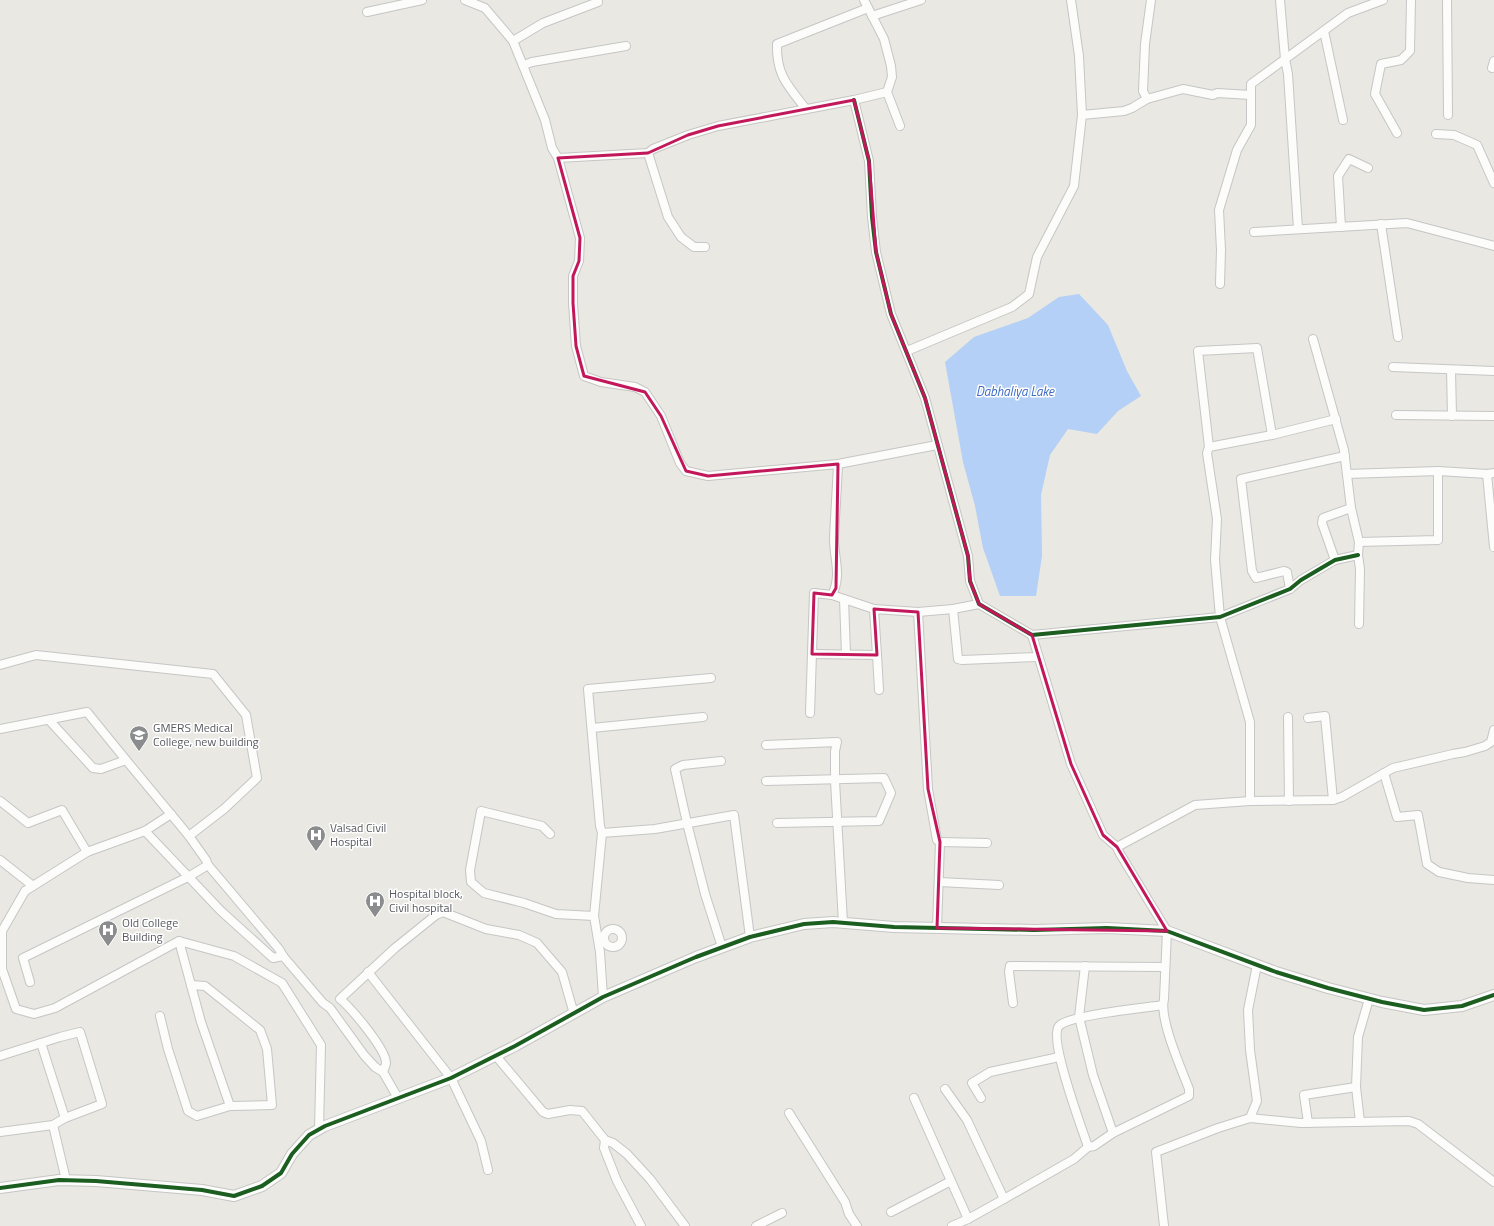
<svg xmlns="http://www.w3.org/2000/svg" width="1494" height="1226" viewBox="0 0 1494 1226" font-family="'Titillium Web',sans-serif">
	<rect width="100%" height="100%" fill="#e9e8e2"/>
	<!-- water -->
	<polygon fill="#b4d0f6" points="1079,294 1108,325 1127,371 1141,396 1118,411 1097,434 1068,429 1050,455 1041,495 1042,556 1036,596 1000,596 983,548 975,506 963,462 945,362 974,337 1028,318 1059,297"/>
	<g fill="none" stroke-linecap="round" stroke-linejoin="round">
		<defs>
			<g id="minor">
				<polyline points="465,0 485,8 513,41 545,120 552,148 558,158 580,238 579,261 573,276 573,303 576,346 584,376 601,382 635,387 645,392 661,416 680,463 686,471 708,476 838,464 937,445"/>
				<polyline points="864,0 884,39 891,66 892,77 887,92 900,126"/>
				<polyline points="1071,0 1079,56 1082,115 1124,111 1132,108 1147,99 1183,89 1213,95 1217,93 1251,95"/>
				<polyline points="1280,0 1285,59 1288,74 1298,229"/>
				<polyline points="1447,0 1448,115"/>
				<polyline points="367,12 422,0"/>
				<polyline points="872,16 921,0"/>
				<polyline points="1324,31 1343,120"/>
				<polyline points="513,41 543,23 598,2"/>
				<polyline points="524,65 532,62 626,46"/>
				<polyline points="1492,68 1494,61"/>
				<polyline points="1147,99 1143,91 1145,44 1151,0"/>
				<polyline points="854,100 869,161 872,217 876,252 891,314 925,398 968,556 970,581 979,604 1032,635 1220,617 1290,589 1301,580 1335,560 1358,555"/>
				<path d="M806,109C788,86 776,75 777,44L868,8"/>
				<polyline points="1397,133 1375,94 1381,64 1401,60 1410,51 1411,0"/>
				<polyline points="1436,134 1454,135 1477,145 1494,183"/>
				<polyline points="648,153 668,217 681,237 694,247 705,247"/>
				<polyline points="558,158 648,153 653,149 688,135 718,126 854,100 887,92"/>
				<polyline points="1381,224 1398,337"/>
				<polyline points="1341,227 1338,176 1349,159 1368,168"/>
				<polyline points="1254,232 1407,223 1494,246"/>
				<polyline points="1220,284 1221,250 1219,210 1237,150 1251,125 1251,84 1348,13 1383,0"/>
				<polyline points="1313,339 1344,450 1351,508 1359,542 1358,555 1360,569 1359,624"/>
				<polyline points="907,351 1012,307 1029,294 1037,257 1074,186 1082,115"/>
				<polyline points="1393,367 1494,371"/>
				<polyline points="1451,370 1452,416"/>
				<polyline points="1396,415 1494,416"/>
				<polyline points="1209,447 1272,435 1336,419"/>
				<polyline points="1347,474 1438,471 1487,474 1494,473"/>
				<polyline points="1487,474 1494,547"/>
				<polyline points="1359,542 1438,540 1438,471"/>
				<polyline points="1335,560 1322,523 1323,518 1351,508"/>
				<polyline points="1290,589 1287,572 1284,571 1256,578 1252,571 1241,479 1345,456"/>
				<polyline points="832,595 844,599 846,654"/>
				<polyline points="844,599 874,609"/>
				<polyline points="953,609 958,659 962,660 1038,657"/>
				<polyline points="918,612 953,609 979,604"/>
				<polyline points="812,654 877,655 879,690"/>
				<polyline points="877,655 874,609 918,612 928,789 937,840 940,842 937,928"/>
				<polyline points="0,665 36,655 213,674 246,715 257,778 224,809 189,836"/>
				<path d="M810,713L814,593L832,595C842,575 834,559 834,539C835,514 837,489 838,464"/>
				<polyline points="1288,717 1289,801"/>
				<polyline points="1308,718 1325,716 1333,800"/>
				<polyline points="49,720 93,768 101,769 126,760 189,836 206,860 208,865 279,949 283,956 323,1003 330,1008 364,1055 375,1067 383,1072 398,1098"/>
				<polyline points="592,728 703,717"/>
				<polyline points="0,729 87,712 126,760"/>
				<polyline points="766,745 837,742 835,751 835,781 843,923"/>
				<polyline points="721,761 683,765 675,769 687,823 705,894 722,947"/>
				<polyline points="1384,773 1397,817 1418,815 1427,864 1439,872 1468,878 1494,880"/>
				<polyline points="766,781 884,778 891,793 879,821 777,823"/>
				<polyline points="0,801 28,823 62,810 87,852"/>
				<polyline points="1250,801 1250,722 1220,617 1215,560 1217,519 1207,453 1209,447 1198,351 1257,348 1272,435"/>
				<polyline points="171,814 145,831 87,852 25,891 2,931 2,969 16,1009 34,1014 55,1008 179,941 234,956 282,983 321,1045 319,1129"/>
				<polyline points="145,831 221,911 273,958 283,956"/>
				<polyline points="602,833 655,829 734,815 750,937"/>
				<polyline points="550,834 542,826 481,811 470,870 471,882 484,893 524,903 556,914 594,916"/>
				<polyline points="940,842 987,843"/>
				<polyline points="1117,847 1195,805 1250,801 1333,800 1342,797 1393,768 1453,754 1465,752 1485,746 1491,742 1494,730"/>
				<polyline points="0,860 33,886"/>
				<polyline points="939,882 999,885"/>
				<circle cx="613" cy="938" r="9"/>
				<polyline points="179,941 201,1022 230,1106"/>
				<polyline points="1085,966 1079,1017 1093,1075 1113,1133"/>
				<polyline points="368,972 451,1078 481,1141 488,1170"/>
				<polyline points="30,982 23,958 188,877 208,865"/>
				<polyline points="603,997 600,952 594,916 602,833 600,826 588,689 711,678"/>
				<polyline points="1013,1003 1009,972 1010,966 1165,967"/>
				<polyline points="160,1016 168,1049 188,1111 197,1116 230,1106 272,1105 267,1049 260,1030 205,986 191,985"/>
				<polyline points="41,1043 65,1118"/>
				<polyline points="0,1056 60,1037 80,1032 102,1104 65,1118 53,1125 0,1132"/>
				<polyline points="496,1056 543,1112 548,1114 570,1110 582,1111 605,1140 613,1143 627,1154 650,1179 685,1226"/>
				<path d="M383,1072C384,1069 386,1065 386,1063C386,1049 351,1008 340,999L395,948L436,915L443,912L486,929L519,935L537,943L562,972L574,1014"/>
				<polyline points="945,1089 967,1120 1004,1199"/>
				<polyline points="914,1098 968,1219"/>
				<polyline points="981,1098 972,1083 990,1072 1059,1057"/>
				<polyline points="789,1113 845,1202 849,1214 857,1226"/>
				<polyline points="1250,1118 1257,1101 1250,1050 1248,1010 1257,965"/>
				<polyline points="1360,1122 1356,1087 1358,1037 1369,999"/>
				<polyline points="1308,1123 1304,1095 1356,1087"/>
				<polyline points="53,1125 66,1180"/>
				<polyline points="605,1140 604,1148 617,1181 641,1226"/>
				<path d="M1088,1147C1082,1128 1048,1039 1059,1026C1068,1015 1145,1008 1163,1005"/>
				<polyline points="891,1212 951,1181"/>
				<polyline points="756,1226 782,1213"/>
				<path d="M952,1226L968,1219L1004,1199L1074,1159L1088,1147L1094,1146L1113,1133L1189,1096V1089C1181,1068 1159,1019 1164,999L1167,931L1119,852L1117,847L1103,835L1071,764L1032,635"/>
				<polyline points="1164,1226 1156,1152 1218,1128 1250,1118 1301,1123 1409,1121 1418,1124 1494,1182"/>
			</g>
			<polyline id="tertiary" points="0,1188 59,1180 96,1181 202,1190 234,1196 262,1186 281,1173 292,1154 309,1135 325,1126 451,1078 515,1046 603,997 696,957 750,937 804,924 833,922 894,927 1034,930 1107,928 1167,931 1276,972 1328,988 1382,1002 1424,1010 1462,1006 1494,995"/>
		</defs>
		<!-- minor casing -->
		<use href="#minor" stroke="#c5c6c5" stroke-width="10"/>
		<!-- tertiary casing -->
		<use href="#tertiary" stroke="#c5c6c5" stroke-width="12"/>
		<!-- minor -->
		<use href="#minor" stroke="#fcfcfb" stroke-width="8"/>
		<!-- tertiary -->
		<use href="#tertiary" stroke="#fcfcfb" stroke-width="10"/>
		<defs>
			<g id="cycleway">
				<polyline points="854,100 869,161 872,217 876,252 891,314 925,398 968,556 970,581 979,604 1032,635 1220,617 1290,589 1301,580 1335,560 1358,555"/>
				<polyline points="0,1188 59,1180 96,1181 202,1190 234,1196 262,1186 281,1173 292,1154 309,1135 325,1126 451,1078 515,1046 603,997 696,957 750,937 804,924 833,922 894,927 1034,930 1107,928 1167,931 1276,972 1328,988 1382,1002 1424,1010 1462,1006 1494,995"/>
			</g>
		</defs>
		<!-- cycleway casing -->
		<use href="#cycleway" stroke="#fff" stroke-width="6"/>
		<!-- cycleway -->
		<use href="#cycleway" stroke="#1b5e20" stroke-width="4"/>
	</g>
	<!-- marked area -->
	<path fill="none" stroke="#c2185b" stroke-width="3" stroke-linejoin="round" d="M854,100L869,161L876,252L891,314L925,398L968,556L970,581L979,604L1032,635L1071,764L1103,835L1117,847L1167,931L937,928L940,842L928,789L918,612L874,609L877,655L812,654L814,593L832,595L836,588L838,464L708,476L686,471L661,416L645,392L584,376L576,346L573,303V276L579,261L580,238L558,158L648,153L688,135L718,126Z"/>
	<!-- icons -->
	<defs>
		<symbol id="school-pin" viewBox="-11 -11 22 30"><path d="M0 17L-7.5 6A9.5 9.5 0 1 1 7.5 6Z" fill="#8b8c8e" stroke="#fff"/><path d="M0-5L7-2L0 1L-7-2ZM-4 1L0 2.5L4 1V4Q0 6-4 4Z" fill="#fff"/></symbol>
		<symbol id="hospital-pin" viewBox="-11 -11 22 30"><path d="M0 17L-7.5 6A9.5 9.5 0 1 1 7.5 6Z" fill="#8b8c8e" stroke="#fff"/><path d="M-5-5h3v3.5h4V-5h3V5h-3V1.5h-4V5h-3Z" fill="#fff"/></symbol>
	</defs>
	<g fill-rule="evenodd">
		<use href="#school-pin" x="128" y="724" width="22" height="30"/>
		<use href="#hospital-pin" x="305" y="824" width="22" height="30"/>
		<use href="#hospital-pin" x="364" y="890" width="22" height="30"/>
		<use href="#hospital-pin" x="97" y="919" width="22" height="30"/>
	</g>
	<g text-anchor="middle" stroke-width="3" stroke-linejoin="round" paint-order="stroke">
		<!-- poi labels -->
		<g font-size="12" fill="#585b61" stroke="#fff" text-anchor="start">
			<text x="153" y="732">GMERS Medical<tspan x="153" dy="14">College, new building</tspan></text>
			<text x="330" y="832">Valsad Civil<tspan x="330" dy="14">Hospital</tspan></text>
			<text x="389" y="898">Hospital block,<tspan x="389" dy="14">Civil hospital</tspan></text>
			<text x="122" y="927">Old College<tspan x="122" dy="14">Building</tspan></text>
		</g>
		<!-- water labels -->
		<g font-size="13" font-style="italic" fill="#3e6cc4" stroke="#fff">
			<text x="1015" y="396">Dabhaliya Lake</text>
		</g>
	</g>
</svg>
